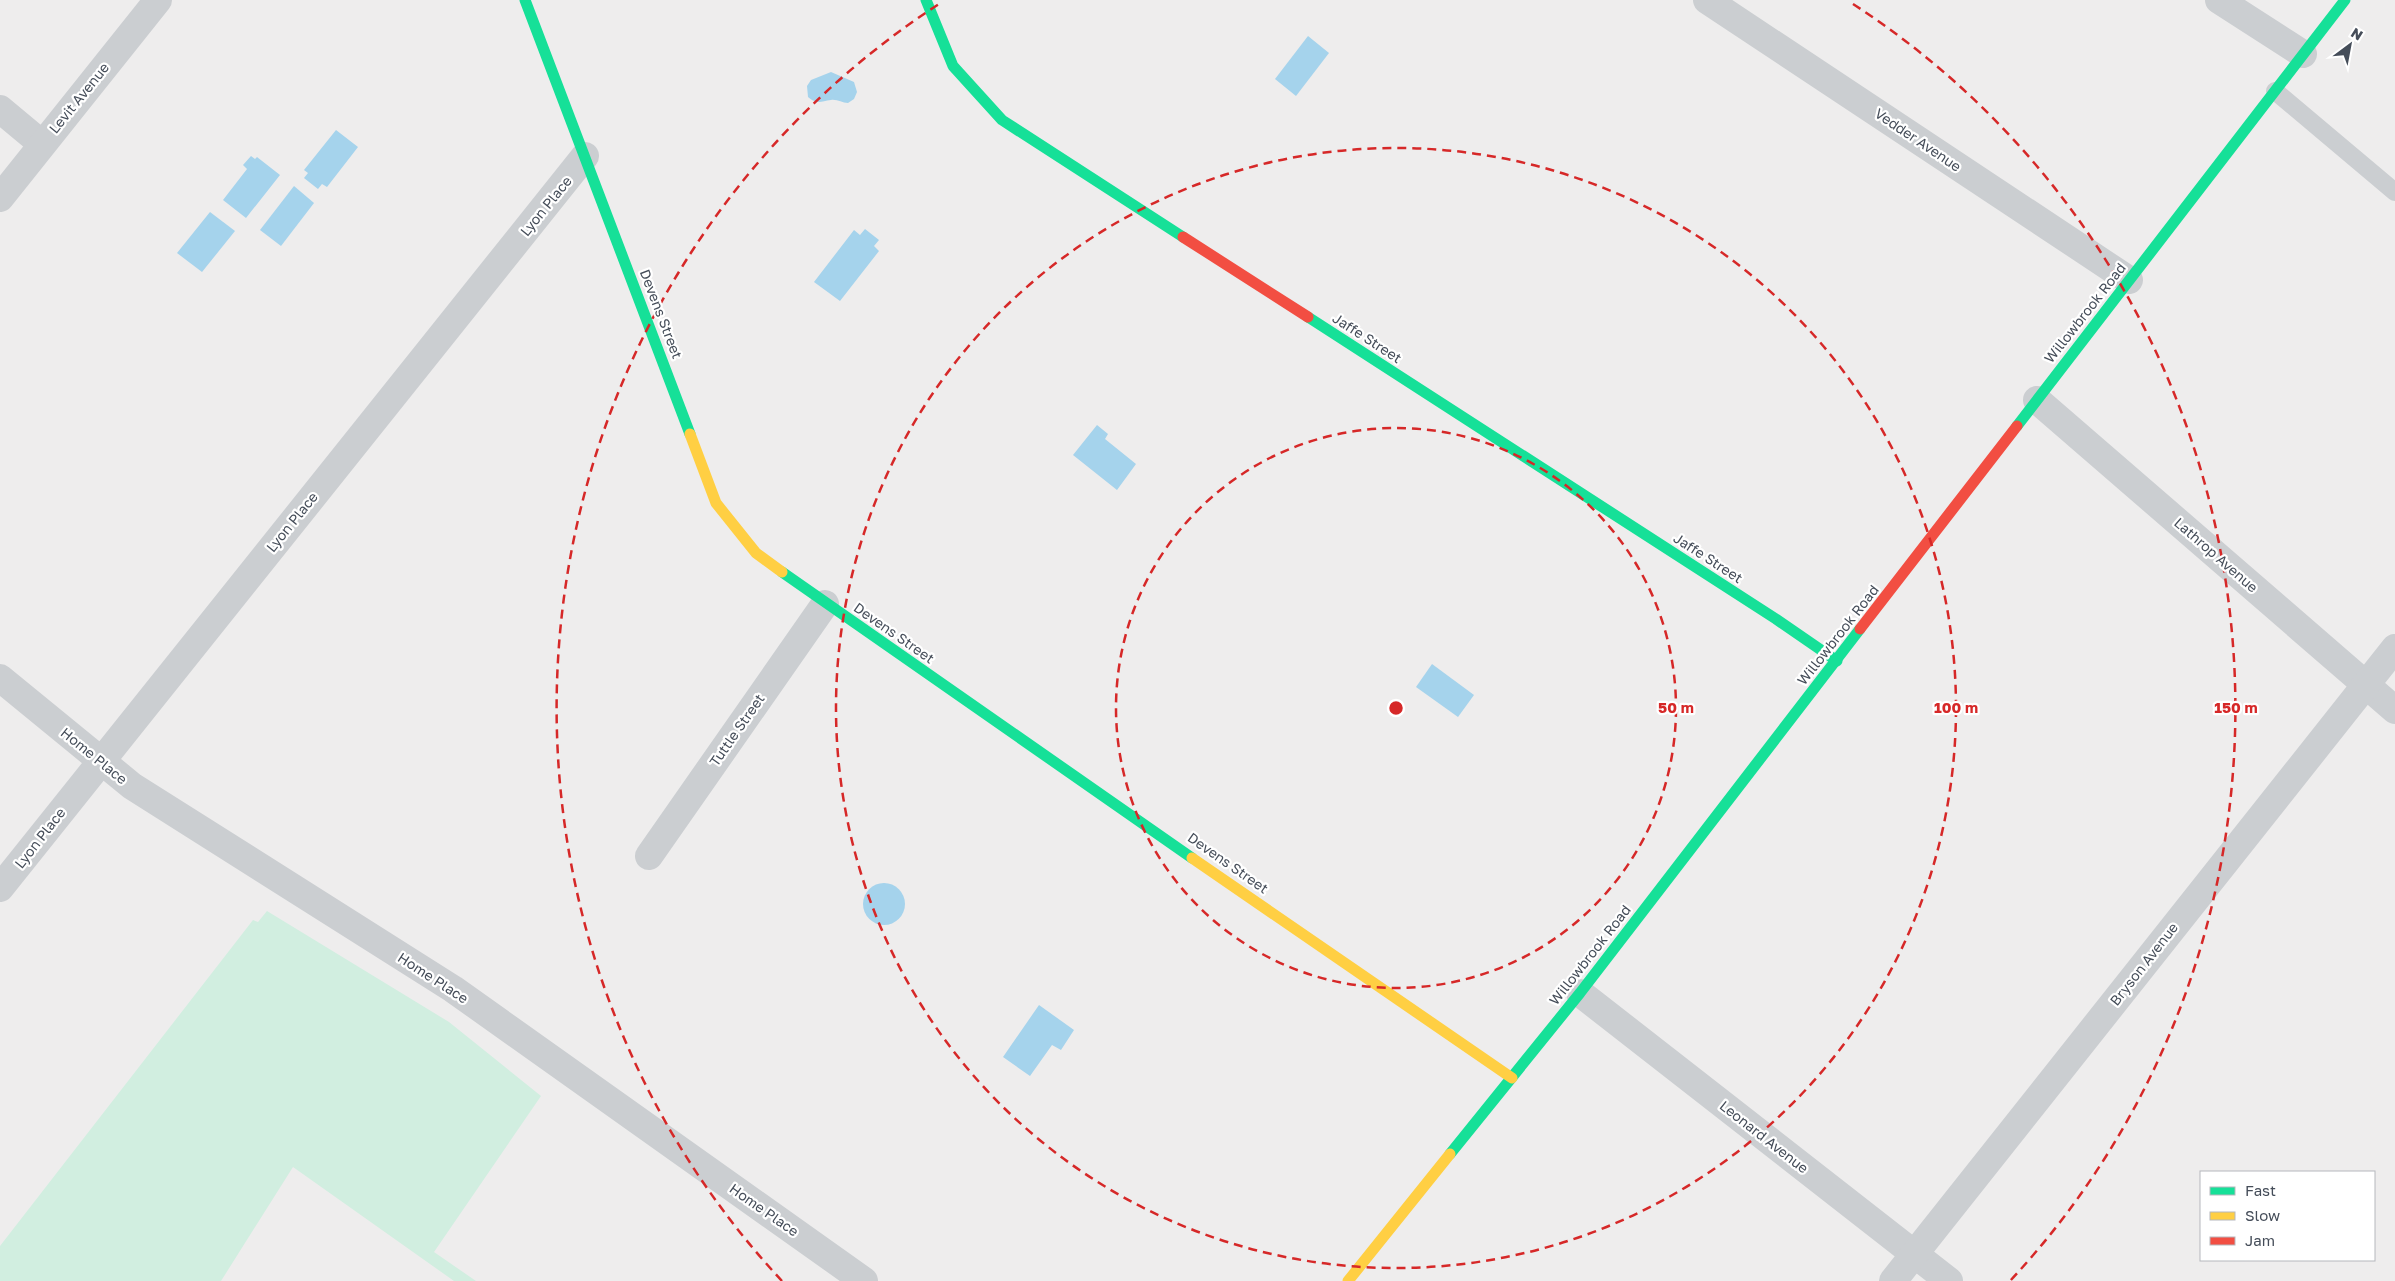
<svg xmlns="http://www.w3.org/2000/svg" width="2395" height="1281" viewBox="0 0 2395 1281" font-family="'Golos Text',sans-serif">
	<rect width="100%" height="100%" fill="#eeeded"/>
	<!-- green -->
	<polygon fill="#d1eee0" points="267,911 449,1022 541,1096 434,1252 476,1281 454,1281 293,1167 221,1281 0,1281 0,1246 253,920 258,922"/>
	<!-- water -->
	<g fill="#a5d3ec">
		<polygon points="1308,36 1329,53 1296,96 1275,79"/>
		<path d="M831,72L854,82L857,92L854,99L848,103C842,103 837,99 831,100C821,101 817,105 808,97L807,86L811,80Z"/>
		<polygon points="336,130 358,147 327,187 322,184 318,189 304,178 308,173 304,170"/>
		<polygon points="251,156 255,159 257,157 280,175 246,218 223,200 247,169 243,165"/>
		<polygon points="294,186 314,203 281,246 260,230"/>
		<polygon points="210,212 235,231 202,272 177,253"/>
		<polygon points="865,229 879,240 874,246 879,251 840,301 814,282 854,230 860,235"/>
		<polygon points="1097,425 1108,434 1105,439 1136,464 1117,490 1073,455"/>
		<polygon points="1432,664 1474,695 1458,717 1416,687"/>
		<circle cx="884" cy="904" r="21"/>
		<polygon points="1039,1005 1074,1030 1061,1050 1052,1045 1030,1076 1003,1057"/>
	</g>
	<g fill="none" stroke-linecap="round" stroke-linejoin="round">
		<!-- lane -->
		<polyline stroke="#cbced1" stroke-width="18" points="2275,91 2395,192"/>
		<!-- street -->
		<g stroke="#cbced1" stroke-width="28">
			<polyline points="1707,0 2129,280"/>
			<polyline points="2219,0 2303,54"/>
			<polyline points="0,109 42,144"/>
			<polyline points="0,198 158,0"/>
			<polyline points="2037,400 2395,710"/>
			<polyline points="0,678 132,786 453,989 864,1281"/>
			<polyline points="649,856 825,604"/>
			<polyline points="0,888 585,156"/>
			<polyline points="1580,993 1949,1281"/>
			<polyline points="1893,1281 2395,648"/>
		</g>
		<!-- fast -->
		<g stroke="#16e098" stroke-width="11">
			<polyline points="525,0 690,434"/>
			<polyline points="926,0 953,66 1002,120 1183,237"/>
			<polyline points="1308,317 1776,619 1837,661"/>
			<polyline points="2017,426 2345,0"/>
			<polyline points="782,572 1192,858"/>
			<polyline points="1450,1154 1580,993 1860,629"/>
		</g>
		<!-- slow -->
		<g stroke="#ffcf43" stroke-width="11">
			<polyline points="690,434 716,503 756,553 782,572"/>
			<polyline points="1192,858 1512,1078"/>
			<polyline points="1348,1281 1450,1154"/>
		</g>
		<!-- jam -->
		<g stroke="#f24e42" stroke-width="11">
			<polyline points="1183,237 1308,317"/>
			<polyline points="1860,629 2017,426"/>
		</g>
	</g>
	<!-- distance rings -->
	<g fill="none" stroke="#d62828" stroke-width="2.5" stroke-dasharray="9 6">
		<circle cx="1396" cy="708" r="280"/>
		<circle cx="1396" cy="708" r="560"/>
		<path d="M782 1281A840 840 0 0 1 939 4M1853 4A840 840 0 0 1 2010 1281"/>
	</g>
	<g text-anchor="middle" stroke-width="4.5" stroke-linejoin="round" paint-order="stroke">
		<!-- street labels -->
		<g font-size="14" fill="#454d59" stroke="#fff">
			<text transform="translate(79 98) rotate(-51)" y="5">Levit Avenue</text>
			<text transform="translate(1918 140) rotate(34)" y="5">Vedder Avenue</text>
			<text transform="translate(546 206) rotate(-51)" y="5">Lyon Place</text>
			<text transform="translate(2085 313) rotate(-52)" y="5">Willowbrook Road</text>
			<text transform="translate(661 314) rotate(69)" y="5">Devens Street</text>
			<text transform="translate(1367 338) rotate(33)" y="5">Jaffe Street</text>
			<text transform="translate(292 522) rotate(-51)" y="5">Lyon Place</text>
			<text transform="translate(2216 555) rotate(41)" y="5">Lathrop Avenue</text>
			<text transform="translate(1708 558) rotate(33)" y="5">Jaffe Street</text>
			<text transform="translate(894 633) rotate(35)" y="5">Devens Street</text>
			<text transform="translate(1838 635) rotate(-52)" y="5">Willowbrook Road</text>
			<text transform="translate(737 730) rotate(-55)" y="5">Tuttle Street</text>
			<text transform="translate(94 756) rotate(39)" y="5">Home Place</text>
			<text transform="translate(40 838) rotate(-52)" y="5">Lyon Place</text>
			<text transform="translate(1228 863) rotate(35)" y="5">Devens Street</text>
			<text transform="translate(1590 955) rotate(-52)" y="5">Willowbrook Road</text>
			<text transform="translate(2144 964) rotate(-52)" y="5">Bryson Avenue</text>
			<text transform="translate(433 978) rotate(33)" y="5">Home Place</text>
			<text transform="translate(1764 1137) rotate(38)" y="5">Leonard Avenue</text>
			<text transform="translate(764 1210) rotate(35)" y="5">Home Place</text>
		</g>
	</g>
	<circle cx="1396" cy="708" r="8" fill="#d62828" stroke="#fff" stroke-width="2.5"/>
	<g font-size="15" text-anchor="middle" font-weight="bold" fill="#d62828" stroke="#fff" stroke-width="4.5" stroke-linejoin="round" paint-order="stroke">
		<text x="1676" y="713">50 m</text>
		<text x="1956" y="713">100 m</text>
		<text x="2236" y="713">150 m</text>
	</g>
	<!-- legend -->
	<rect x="2200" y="1171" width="175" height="90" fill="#ffffff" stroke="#b5b8bd"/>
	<rect x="2210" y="1187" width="25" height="8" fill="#16e098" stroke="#b5b8bd"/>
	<text x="2245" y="1196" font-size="15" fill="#454d59">Fast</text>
	<rect x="2210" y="1212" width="25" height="8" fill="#ffcf43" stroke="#b5b8bd"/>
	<text x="2245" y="1221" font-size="15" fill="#454d59">Slow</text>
	<rect x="2210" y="1237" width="25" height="8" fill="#f24e42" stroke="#b5b8bd"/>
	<text x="2245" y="1246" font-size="15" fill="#454d59">Jam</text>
	<!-- north arrow -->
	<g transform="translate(2350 45) rotate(32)" stroke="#ffffff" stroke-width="4" paint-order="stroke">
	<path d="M0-4L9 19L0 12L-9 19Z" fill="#454d59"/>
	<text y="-8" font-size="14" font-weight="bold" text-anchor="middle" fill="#454d59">N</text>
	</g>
</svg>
